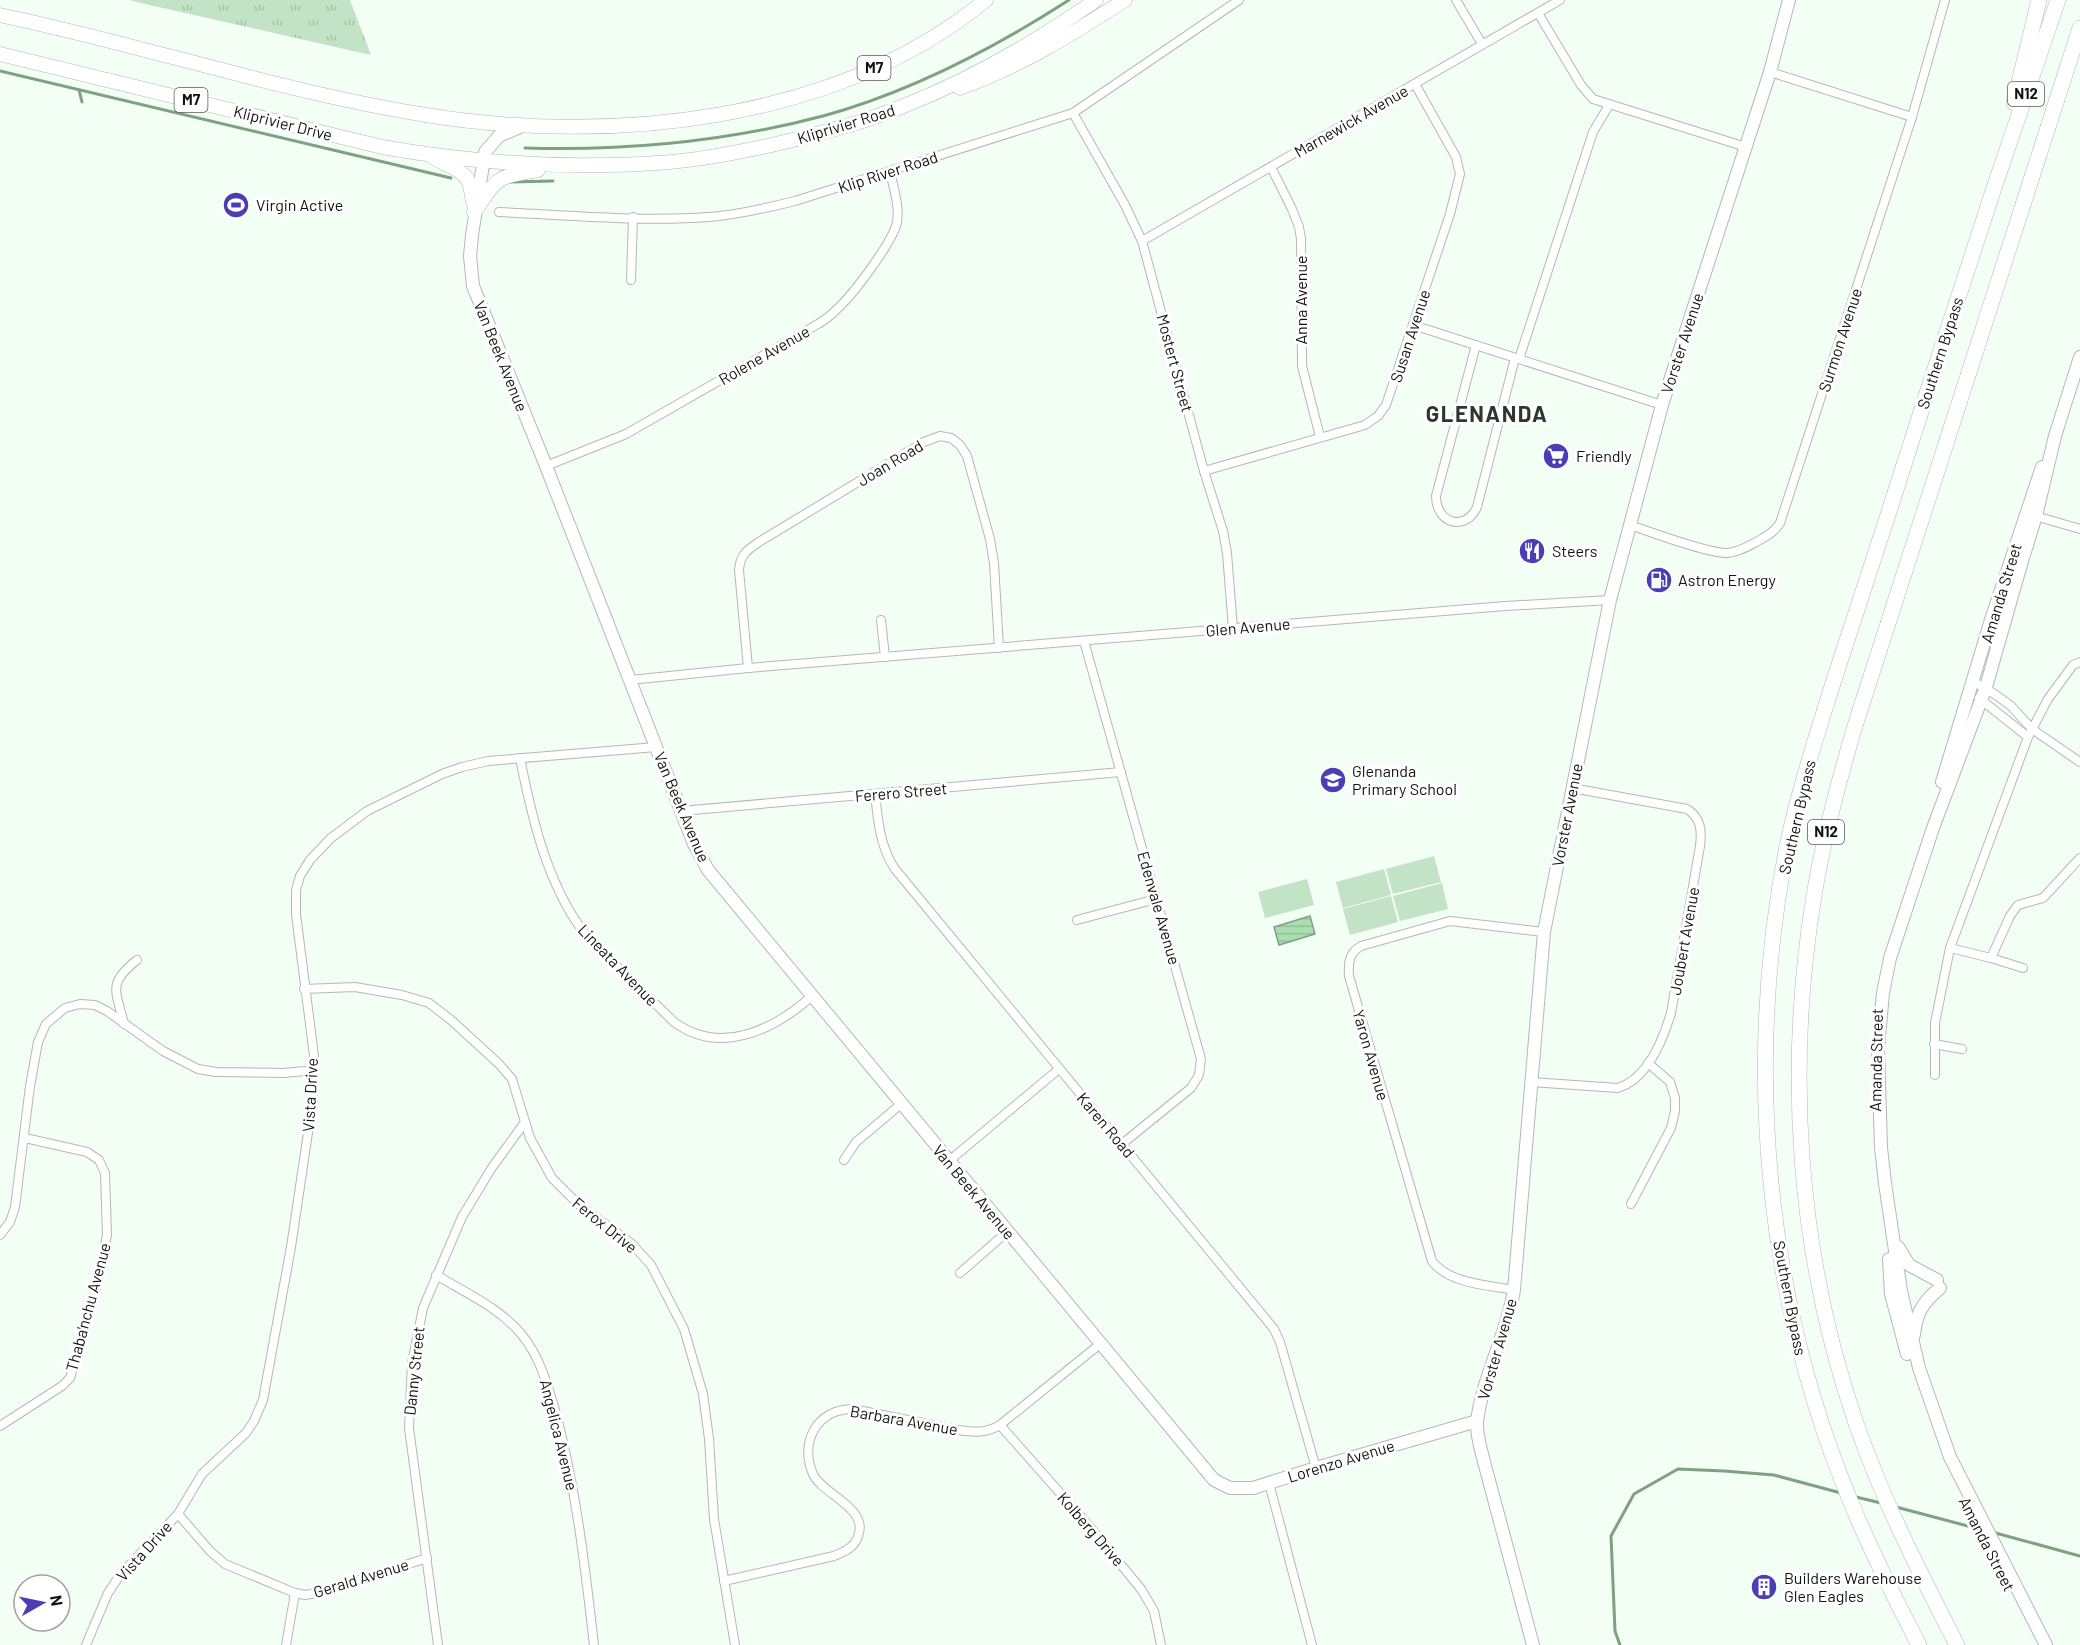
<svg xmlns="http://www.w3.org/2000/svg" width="2080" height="1645" viewBox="0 0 2080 1645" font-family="Barlow,sans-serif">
	<defs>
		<pattern id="grass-tufts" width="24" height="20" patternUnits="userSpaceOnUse" patternTransform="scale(1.5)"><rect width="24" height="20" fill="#c3e3c6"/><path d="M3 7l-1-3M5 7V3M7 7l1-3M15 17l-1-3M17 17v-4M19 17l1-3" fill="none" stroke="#a6c2a9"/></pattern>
		<pattern id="water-rules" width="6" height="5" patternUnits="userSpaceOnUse" patternTransform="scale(1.5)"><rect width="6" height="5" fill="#abdeb1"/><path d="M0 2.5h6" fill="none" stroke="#92be97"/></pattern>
	</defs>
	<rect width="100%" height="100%" fill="#f3fef4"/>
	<!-- grass -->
	<polygon fill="url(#grass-tufts)" points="130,0 350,0 371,55 141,3"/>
	<!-- garden -->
	<g fill="#c3e3c6">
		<polygon points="1434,856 1441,882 1393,894 1386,869"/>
		<polygon points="1384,869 1391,895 1343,908 1336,882"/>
		<polygon points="1307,879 1314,905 1265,918 1258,892"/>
		<polygon points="1442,883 1448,909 1400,921 1393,896"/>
		<polygon points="1391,896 1398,922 1350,935 1343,909"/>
	</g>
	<!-- water -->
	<polygon fill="url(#water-rules)" stroke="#7da181" stroke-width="1.5" points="1310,916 1315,934 1279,945 1274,927"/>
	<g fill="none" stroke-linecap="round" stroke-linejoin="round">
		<!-- stream -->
		<g stroke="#7da181" stroke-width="3">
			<polyline points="0,71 451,178"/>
			<polyline points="79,90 82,102"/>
			<path d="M525,148C625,151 725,142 823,116C910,92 993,49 1069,0"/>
			<polyline points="509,182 553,181"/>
			<polyline points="1856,1497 1881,1503"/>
			<polyline points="1896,1507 1983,1530"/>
			<polyline points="1992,1532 2080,1556"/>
			<polyline points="1620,1645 1615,1631 1611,1536 1634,1494 1678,1469 1724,1471 1774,1475 1841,1493"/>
		</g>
		<defs>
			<g id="street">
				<polyline points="1456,0 1482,44"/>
				<polyline points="1538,13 1581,85 1593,99 1746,147"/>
				<polyline points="1770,72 1912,117"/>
				<polyline points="1073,113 1125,205 1142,241 1204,471 1223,531 1227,553 1233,629"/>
				<polyline points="1271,167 1292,209 1299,227 1301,239 1302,366 1320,437"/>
				<path d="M499,212C568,215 640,222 709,217C738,215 767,208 795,201L1073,113L1239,0"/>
				<polyline points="1142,241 1560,0"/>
				<polyline points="631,280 633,217"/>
				<polyline points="1413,325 1662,405"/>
				<path d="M1476,345L1436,496C1436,524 1466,532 1477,507L1515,358"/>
				<polyline points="1519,359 1593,132 1609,105"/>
				<path d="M546,466L626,434L818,324C824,320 831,316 836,310C852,296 893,242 897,222C900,206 893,187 890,171"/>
				<polyline points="1204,471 1365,425 1378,416 1386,405 1450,214 1460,174 1456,157 1415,84"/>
				<polyline points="2032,515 2080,529"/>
				<path d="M1630,525C1651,532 1709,554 1728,553C1739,552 1749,546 1758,541C1767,536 1774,532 1780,523L1912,117L1945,0"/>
				<polyline points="881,620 885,657"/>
				<polyline points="1084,641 1201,1059 1199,1075 1191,1088 1122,1144"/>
				<path d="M748,668L739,570C740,555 747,550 759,542L924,442L940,436L951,438L960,445L967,456L990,539L994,563L999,648"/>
				<polyline points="630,680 748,668 1188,632 1505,606 1610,600"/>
				<polyline points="1973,681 1996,695 2011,706 2032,729 2080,762"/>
				<polyline points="1979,698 2028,737"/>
				<path d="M520,758C532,819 549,893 591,941L674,1022C720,1056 774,1030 812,996"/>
				<path d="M875,794C878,821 880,847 895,869L1274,1329L1280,1342L1316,1468"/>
				<polyline points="681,811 1121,772"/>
				<polyline points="1077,920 1156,899"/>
				<polyline points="1950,948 2028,737 2048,699 2073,665 2080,662"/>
				<polyline points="1991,958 2023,968"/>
				<polyline points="304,989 355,987 402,995 429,1003 451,1020 499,1064 512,1079 530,1138 552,1178 578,1204 632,1244 651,1265 684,1329 703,1394 709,1439 714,1519 735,1645"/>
				<path d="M124,1024C116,990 107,984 137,960"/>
				<polyline points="1934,1044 1962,1049"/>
				<polyline points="1935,1075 1935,1023 1950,948 1991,958 2010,916 2018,905 2043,898 2080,858"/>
				<path d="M1531,1082L1618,1088C1647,1079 1663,1040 1671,1013L1700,846C1702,830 1701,818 1687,809L1572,788"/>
				<polyline points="844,1160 856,1142 901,1104"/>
				<polyline points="949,1161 1059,1069"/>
				<polyline points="1631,1204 1671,1128 1675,1111 1675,1098 1670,1082 1648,1063"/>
				<polyline points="0,1235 10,1222 15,1207 30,1086 38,1042 46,1024 65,1008 80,1004 95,1005 107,1011 163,1051 198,1069 216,1072 284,1073 315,1070"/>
				<polyline points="960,1273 1007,1232"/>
				<path d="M436,1275C466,1293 500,1308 522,1335C540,1357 547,1384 555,1410C576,1487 585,1566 594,1645"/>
				<path d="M1514,1290C1488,1285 1449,1284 1432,1261L1349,976C1348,963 1349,953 1361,946L1450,921L1544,932"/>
				<polyline points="1000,1425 1090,1527 1141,1589 1154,1611 1161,1645"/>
				<polyline points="0,1426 62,1386 70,1378 98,1281 107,1235 105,1173 99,1160 87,1152 25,1138"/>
				<polyline points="1269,1483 1312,1645"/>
				<polyline points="178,1514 210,1551 225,1564 295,1593 305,1595 322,1592 427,1558"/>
				<path d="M724,1581L834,1556C846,1551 856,1547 859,1533C866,1507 821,1493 813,1474C799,1442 817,1409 853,1409L957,1430C973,1432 985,1434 1000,1425L1100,1344"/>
				<polyline points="86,1645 108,1593 120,1575 178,1514 202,1474 246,1433 254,1421 263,1400 291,1247 313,1099 314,1056 296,914 296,890 300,876 310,860 331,838 367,811 442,774 462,767 488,761 656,747"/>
				<polyline points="286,1645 295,1593"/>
				<polyline points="438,1645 409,1428 412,1363 423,1308 462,1217 491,1169 525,1122"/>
			</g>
			<g id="secondary">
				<polyline points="522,126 499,136 485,152 472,235 470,256 473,286 546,466 694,844 708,870 1214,1480 1230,1488 1253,1488 1316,1468 1477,1421"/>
				<polyline points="1942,782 1991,620 2042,467"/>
				<polyline points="1898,1247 1909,1265 1937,1280"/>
				<polyline points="1889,1259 1891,1294 1907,1354"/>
				<path d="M1914,1335C1916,1313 1923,1302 1940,1288"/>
				<path d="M1533,1645L1483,1458C1480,1446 1476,1433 1477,1421C1483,1376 1507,1334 1514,1290L1544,932L1610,600L1662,405L1770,72L1789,0"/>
				<polyline points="2046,1645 1950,1457 1919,1368 1901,1291 1885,1183 1881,1148 1878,1048 1883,993 1890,958 1933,828 1986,687 2022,561 2036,516 2055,436 2080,357"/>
			</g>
			<g id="primary">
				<path d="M0,15C143,45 282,92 426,115C611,145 837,122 986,0"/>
				<path d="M0,54L382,147C473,163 566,169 658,163C705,160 752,150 797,139C832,130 868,121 901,107C970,80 1036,42 1096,0"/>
				<path d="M960,88C1019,67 1072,34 1125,0"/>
				<path d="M433,157C444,165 463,169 469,182C472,190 471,199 475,206"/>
				<path d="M474,212C499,177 494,177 538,170"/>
			</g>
			<g id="highway">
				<polyline points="2014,103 2039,0"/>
				<path d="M1919,1645C1895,1599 1872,1553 1852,1505C1765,1298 1744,1066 1787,846C1799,790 1817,734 1834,680C1851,628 1868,576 1885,524C1921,412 1957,299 1994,188C2015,125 2037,63 2058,0"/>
				<path d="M1957,1645C1920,1573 1883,1501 1856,1423C1798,1255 1785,1072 1814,896C1823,839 1838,784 1854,729L2080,28"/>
			</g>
		</defs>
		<!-- street casing -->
		<use href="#street" stroke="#b1bbb2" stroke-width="10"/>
		<!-- secondary casing -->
		<use href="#secondary" stroke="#b1bbb2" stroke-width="14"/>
		<!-- primary casing -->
		<use href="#primary" stroke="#b1bbb2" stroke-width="15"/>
		<!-- highway casing -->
		<use href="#highway" stroke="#b1bbb2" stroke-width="16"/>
		<!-- street -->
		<use href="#street" stroke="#fff" stroke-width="8"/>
		<!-- secondary -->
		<use href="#secondary" stroke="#fff" stroke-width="12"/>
		<!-- primary -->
		<use href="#primary" stroke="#fff" stroke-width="14"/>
		<!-- highway -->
		<use href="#highway" stroke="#fff" stroke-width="15"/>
	</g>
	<!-- icons -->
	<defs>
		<symbol id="stadium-disc" viewBox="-11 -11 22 22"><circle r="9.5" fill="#4b3eb5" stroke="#fff"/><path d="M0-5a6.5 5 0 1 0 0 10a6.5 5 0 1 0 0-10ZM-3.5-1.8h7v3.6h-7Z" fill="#fff"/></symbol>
		<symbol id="supermarket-disc" viewBox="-11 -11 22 22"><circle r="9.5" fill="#4b3eb5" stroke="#fff"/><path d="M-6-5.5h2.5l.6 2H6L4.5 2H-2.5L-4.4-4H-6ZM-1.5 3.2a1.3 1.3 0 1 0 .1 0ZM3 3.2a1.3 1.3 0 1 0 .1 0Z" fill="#fff"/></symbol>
		<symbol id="restaurant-disc" viewBox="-11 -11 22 22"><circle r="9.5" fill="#4b3eb5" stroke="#fff"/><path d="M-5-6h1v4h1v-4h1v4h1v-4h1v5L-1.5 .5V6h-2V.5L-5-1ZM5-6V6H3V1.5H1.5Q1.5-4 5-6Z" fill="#fff"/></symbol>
		<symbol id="fuel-disc" viewBox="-11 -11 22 22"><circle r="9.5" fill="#4b3eb5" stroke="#fff"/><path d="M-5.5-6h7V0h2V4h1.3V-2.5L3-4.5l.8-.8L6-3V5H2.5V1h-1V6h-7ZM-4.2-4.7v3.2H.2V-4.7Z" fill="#fff"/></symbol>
		<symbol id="school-disc" viewBox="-11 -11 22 22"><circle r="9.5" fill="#4b3eb5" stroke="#fff"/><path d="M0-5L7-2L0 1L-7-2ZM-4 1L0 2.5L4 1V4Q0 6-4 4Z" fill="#fff"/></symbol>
		<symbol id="building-disc" viewBox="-11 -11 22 22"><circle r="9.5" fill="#4b3eb5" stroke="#fff"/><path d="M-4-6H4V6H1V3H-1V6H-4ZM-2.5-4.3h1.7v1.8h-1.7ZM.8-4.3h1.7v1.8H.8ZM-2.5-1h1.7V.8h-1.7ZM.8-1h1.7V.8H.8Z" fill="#fff"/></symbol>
	</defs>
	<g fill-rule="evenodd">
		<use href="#stadium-disc" x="221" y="190" width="30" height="30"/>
		<use href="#supermarket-disc" x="1541" y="441" width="30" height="30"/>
		<use href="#restaurant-disc" x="1517" y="536" width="30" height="30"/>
		<use href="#fuel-disc" x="1644" y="565" width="30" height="30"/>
		<use href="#school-disc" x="1318" y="765" width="30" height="30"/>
		<use href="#building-disc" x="1749" y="1572" width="30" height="30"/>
	</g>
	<g text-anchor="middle" stroke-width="6" stroke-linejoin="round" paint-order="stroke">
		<!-- shield labels -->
		<g fill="#fff" stroke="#585a58" stroke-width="1.5">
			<rect x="857.5" y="56" width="33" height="24" rx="4.5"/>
			<rect x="2008" y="82" width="36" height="24" rx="4.5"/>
			<rect x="174.5" y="88" width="33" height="24" rx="4.5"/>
			<rect x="1808" y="820" width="36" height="24" rx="4.5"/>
		</g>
		<g font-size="15" font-weight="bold" fill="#111411">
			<text x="874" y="73">M7</text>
			<text x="2026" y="99">N12</text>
			<text x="191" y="105">M7</text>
			<text x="1826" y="837">N12</text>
		</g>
		<!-- street labels -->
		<g font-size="16" fill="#111411" stroke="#fff">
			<text transform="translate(1351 121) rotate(-30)" y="6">Marnewick Avenue</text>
			<text transform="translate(283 123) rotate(14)" y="6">Kliprivier Drive</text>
			<text transform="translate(846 124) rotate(-17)" y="6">Kliprivier Road</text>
			<text transform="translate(888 172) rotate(-18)" y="6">Klip River Road</text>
			<text transform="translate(1301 300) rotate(-90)" y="6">Anna Avenue</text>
			<text transform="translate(1410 336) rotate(-72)" y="6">Susan Avenue</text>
			<text transform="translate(1840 340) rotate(-72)" y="6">Surmon Avenue</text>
			<text transform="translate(1682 343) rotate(-72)" y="6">Vorster Avenue</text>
			<text transform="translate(1940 353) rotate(-72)" y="6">Southern Bypass</text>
			<text transform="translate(764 355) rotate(-30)" y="6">Rolene Avenue</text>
			<text transform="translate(501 356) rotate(68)" y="6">Van Beek Avenue</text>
			<text transform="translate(1175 363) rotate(75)" y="6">Mostert Street</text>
			<text transform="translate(890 463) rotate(-31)" y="6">Joan Road</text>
			<text transform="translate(2001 593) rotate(-73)" y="6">Amanda Street</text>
			<text transform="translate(1248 627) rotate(-5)" y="6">Glen Avenue</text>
			<text transform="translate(901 792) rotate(-5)" y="6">Ferero Street</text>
			<text transform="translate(682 807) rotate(67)" y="6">Van Beek Avenue</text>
			<text transform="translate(1567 815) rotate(-79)" y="6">Vorster Avenue</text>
			<text transform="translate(1797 817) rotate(-77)" y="6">Southern Bypass</text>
			<text transform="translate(1159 908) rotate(74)" y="6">Edenvale Avenue</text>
			<text transform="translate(1684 941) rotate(-80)" y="6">Joubert Avenue</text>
			<text transform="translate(618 965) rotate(46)" y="6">Lineata Avenue</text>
			<text transform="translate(1371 1055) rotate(74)" y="6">Yaron Avenue</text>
			<text transform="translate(1876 1060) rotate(-89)" y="6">Amanda Street</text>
			<text transform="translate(310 1095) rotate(-87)" y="6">Vista Drive</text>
			<text transform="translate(1106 1125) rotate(50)" y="6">Karen Road</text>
			<text transform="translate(974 1192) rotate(50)" y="6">Van Beek Avenue</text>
			<text transform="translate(605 1225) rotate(39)" y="6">Ferox Drive</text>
			<text transform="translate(1790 1298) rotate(79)" y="6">Southern Bypass</text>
			<text transform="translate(88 1307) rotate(-75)" y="6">Thaba'nchu Avenue</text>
			<text transform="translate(1497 1349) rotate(-74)" y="6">Vorster Avenue</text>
			<text transform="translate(414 1371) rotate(-84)" y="6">Danny Street</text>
			<text transform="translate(904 1420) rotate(10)" y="6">Barbara Avenue</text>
			<text transform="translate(559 1435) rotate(76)" y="6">Angelica Avenue</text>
			<text transform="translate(1341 1461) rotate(-17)" y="6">Lorenzo Avenue</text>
			<text transform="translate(1091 1529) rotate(49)" y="6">Kolberg Drive</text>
			<text transform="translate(1987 1544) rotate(63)" y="6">Amanda Street</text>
			<text transform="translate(144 1551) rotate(-48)" y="6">Vista Drive</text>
			<text transform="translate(361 1578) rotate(-17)" y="6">Gerald Avenue</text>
		</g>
		<!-- poi labels -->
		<g font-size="16" fill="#111411" stroke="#fff" text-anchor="start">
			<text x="256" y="211">Virgin Active</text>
			<text x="1576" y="462">Friendly</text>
			<text x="1552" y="557">Steers</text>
			<text x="1678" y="586">Astron Energy</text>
			<text x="1352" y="777">Glenanda<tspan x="1352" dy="18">Primary School</tspan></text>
			<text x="1784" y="1584">Builders Warehouse<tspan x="1784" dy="18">Glen Eagles</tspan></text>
		</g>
		<!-- district labels -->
		<g font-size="22" font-weight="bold" letter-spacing="1.5" fill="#2e372f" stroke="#fff">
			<text x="1487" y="422">GLENANDA</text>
		</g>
	</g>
	<!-- north arrow -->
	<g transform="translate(42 1603) rotate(81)"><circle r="28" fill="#ffffff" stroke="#a0a1a0" stroke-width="1.5"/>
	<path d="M0-4.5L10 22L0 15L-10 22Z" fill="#4b3eb5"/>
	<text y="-9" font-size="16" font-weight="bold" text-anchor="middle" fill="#111411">N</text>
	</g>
</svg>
